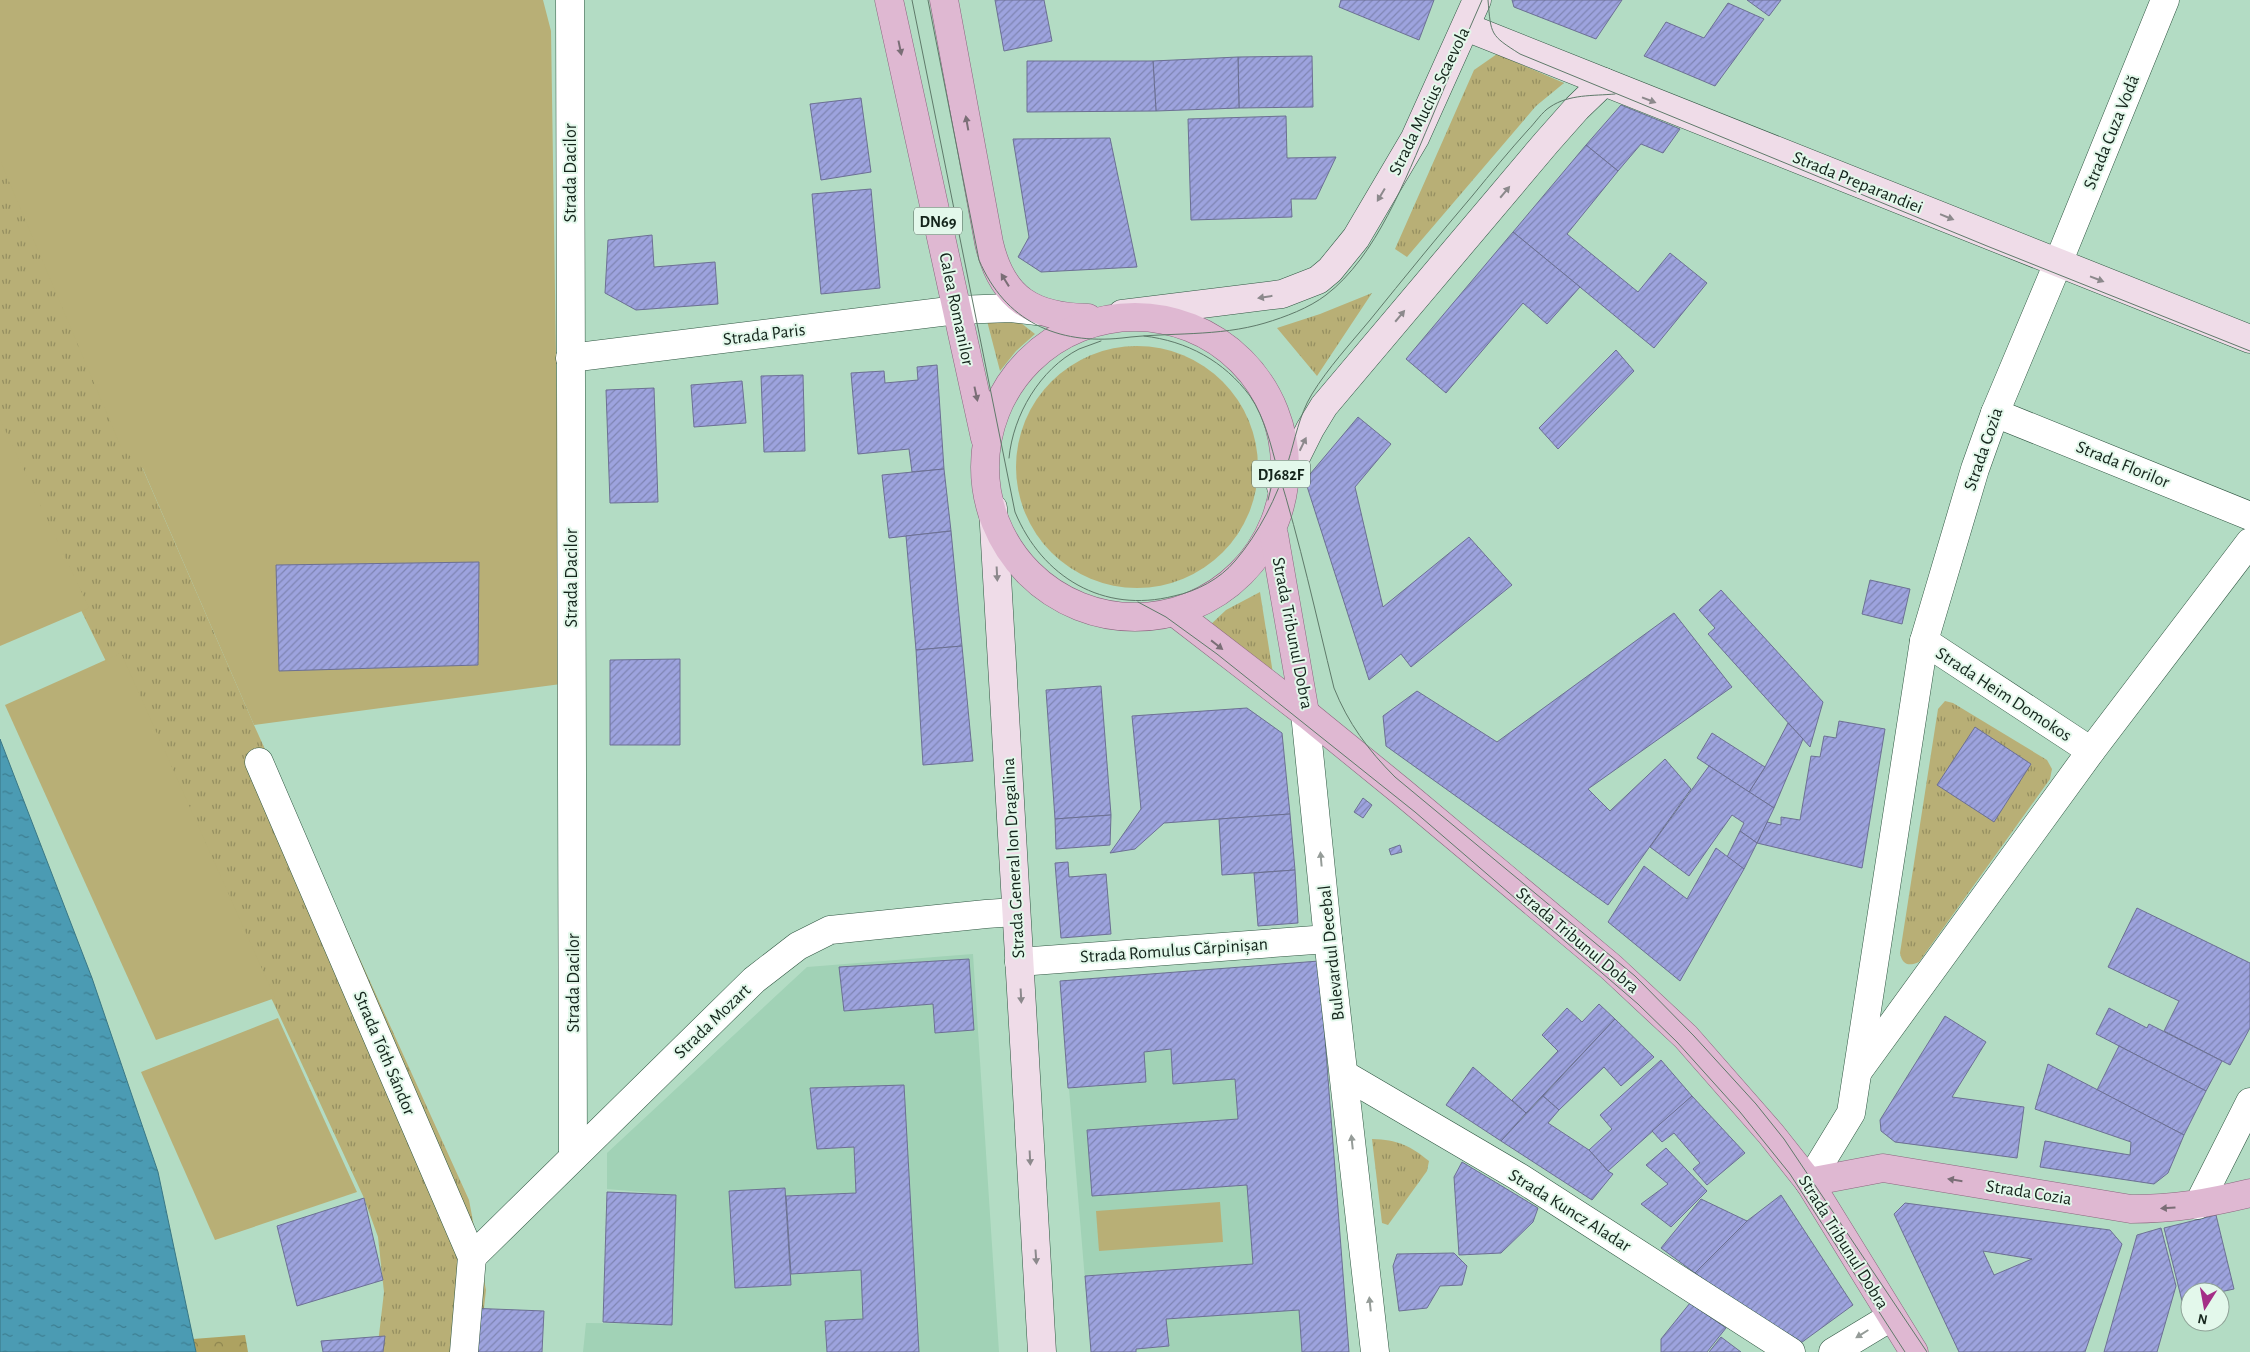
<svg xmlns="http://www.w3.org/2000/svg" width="2250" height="1352" viewBox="0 0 2250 1352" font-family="'Alegreya Sans',sans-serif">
	<defs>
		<pattern id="grass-tufts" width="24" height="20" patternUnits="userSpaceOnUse" patternTransform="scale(1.25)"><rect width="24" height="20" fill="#b8af76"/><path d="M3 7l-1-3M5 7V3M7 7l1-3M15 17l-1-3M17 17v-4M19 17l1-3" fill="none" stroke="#948e60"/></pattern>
		<pattern id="forest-crowns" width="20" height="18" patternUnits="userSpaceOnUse" patternTransform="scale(1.25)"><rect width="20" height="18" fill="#ada261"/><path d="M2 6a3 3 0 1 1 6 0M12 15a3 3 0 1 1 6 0" fill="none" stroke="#8c844f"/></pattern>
		<pattern id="water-ripples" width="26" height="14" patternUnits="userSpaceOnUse" patternTransform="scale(1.25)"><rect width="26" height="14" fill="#4b9bb3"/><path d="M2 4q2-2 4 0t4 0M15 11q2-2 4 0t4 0" fill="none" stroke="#3d7e91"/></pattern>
		<pattern id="building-hatch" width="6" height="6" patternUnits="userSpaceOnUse" patternTransform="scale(1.25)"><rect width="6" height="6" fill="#9da3de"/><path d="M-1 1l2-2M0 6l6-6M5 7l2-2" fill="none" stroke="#7f85b3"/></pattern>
	</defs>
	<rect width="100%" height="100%" fill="#b3dcc4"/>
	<!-- built -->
	<g fill="#a1d2b6">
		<polygon points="973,954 999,1352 583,1352 586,1323 672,1324 676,1195 607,1189 607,1153 807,967"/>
		<polygon points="1319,961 1349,1352 1091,1352 1060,981"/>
	</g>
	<!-- grass -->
	<g fill="url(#grass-tufts)">
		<polygon points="1497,54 1564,83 1536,106 1407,257 1395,249 1474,70"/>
		<polygon points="0,140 254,725 469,1200 486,1290 479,1352 377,1352 384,1292 378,1237 364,1198 275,1006 0,445"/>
		<polygon points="1372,293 1317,376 1277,328 1320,314"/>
		<polygon points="986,317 1016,319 1035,334 1016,351 1000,371"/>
		<circle cx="1137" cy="467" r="121"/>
		<polygon points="1260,592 1274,680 1208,627 1226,610"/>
		<path d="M1945,701L1953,703L2047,760L2052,769L2050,779L1919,962C1908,967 1902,964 1900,953L1938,709Z"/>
		<path d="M1372,1139C1398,1140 1409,1145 1429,1161L1427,1171L1388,1225L1382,1223Z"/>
	</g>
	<!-- forest -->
	<polygon fill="url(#forest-crowns)" points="245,1335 248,1352 196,1352 193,1339"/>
	<!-- pitch -->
	<g fill="#b8af76">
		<polygon points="0,0 543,0 551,31 561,684 254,725 143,469 121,447 0,160"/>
		<polygon points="0,419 89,608 0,646"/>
		<polygon points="121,653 275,998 156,1040 5,705"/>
		<polygon points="278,1018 357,1192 215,1240 141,1072"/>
		<polygon points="1220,1202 1223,1242 1099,1251 1096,1211"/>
	</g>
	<!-- water -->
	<polygon fill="url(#water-ripples)" stroke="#3a7785" points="0,739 92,978 158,1172 196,1352 0,1352"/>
	<!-- building -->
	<g fill="url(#building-hatch)" stroke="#6c7093" fill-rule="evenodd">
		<polygon points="995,0 1044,0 1052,41 1004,51"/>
		<polygon points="1341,0 1434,0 1419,40 1339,7"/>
		<polygon points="1512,0 1622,0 1596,39 1514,7"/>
		<polygon points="1747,0 1781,0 1769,16"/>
		<polygon points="1728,3 1764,19 1715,86 1644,56 1666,22 1704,38"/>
		<polygon points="1312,56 1313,107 1239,108 1238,57"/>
		<polygon points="1238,57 1239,108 1156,111 1153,61"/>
		<polygon points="1027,61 1153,61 1156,111 1027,112"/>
		<polygon points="861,98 871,172 821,180 810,104"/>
		<polygon points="1621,105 1680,129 1663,153 1641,144 1618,171 1586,145"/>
		<polygon points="1286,116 1287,158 1336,157 1316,199 1291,199 1292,217 1191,220 1188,119"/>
		<polygon points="1110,138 1137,267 1041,272 1018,257 1029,237 1013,139"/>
		<polygon points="1586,145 1618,171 1567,234 1638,292 1670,253 1707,283 1654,348 1513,232"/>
		<polygon points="871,189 880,288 821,294 812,194"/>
		<polygon points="1513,232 1580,287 1547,324 1523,303 1446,393 1406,359"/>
		<polygon points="652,235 654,267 715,262 718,304 636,310 605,293 608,240"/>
		<polygon points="1616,350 1634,371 1558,449 1539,428"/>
		<polygon points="937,365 944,469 912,472 909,449 858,454 851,373 884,371 885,383 918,380 917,367"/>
		<polygon points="803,375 805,451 764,452 761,376"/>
		<polygon points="742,381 746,423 694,427 691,385"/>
		<polygon points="654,388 658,502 610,503 606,390"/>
		<polygon points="1358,417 1391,444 1355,487 1383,607 1469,537 1512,585 1411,667 1401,654 1369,680 1305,480"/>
		<polygon points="944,469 951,531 889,538 882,475"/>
		<polygon points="951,531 962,646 916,650 906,536"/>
		<polygon points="479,562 478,665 279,671 276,565"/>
		<polygon points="1870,580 1910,589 1902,624 1862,614"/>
		<polygon points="1721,590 1823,702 1810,747 1708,634 1715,628 1699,610"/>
		<polygon points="1674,613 1732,687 1588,789 1610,811 1665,759 1691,789 1608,905 1386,746 1383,716 1417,691 1497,742"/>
		<polygon points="962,646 973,761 923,765 916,650"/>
		<polygon points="680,659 680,745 610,745 610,660"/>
		<polygon points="1101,686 1111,815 1055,819 1046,690"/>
		<polygon points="1247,708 1282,733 1290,814 1164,823 1135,849 1110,853 1141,809 1132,716"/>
		<polygon points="1839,721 1885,729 1862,868 1757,843 1767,822 1781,825 1781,817 1800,820 1811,756 1820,757 1824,736 1836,738"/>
		<polygon points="1788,723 1803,739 1774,808 1749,792 1765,767"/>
		<polygon points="1975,727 2031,764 1994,822 1937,785"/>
		<polygon points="1712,733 1765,767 1749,792 1697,758"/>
		<polygon points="1709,766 1774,808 1757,843 1740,831 1744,823 1732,815 1689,876 1650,847"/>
		<polygon points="1363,798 1372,805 1363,818 1354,812"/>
		<polygon points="1290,814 1295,870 1222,875 1219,819"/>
		<polygon points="1111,815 1110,845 1056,849 1055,819"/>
		<polygon points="1740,831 1757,843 1744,869 1727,857"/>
		<polygon points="1400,845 1402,852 1391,855 1389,849"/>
		<polygon points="1716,848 1744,869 1680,981 1608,922 1644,866 1687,899"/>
		<polygon points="1068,862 1069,877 1106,874 1111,934 1061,938 1055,863"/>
		<polygon points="1295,870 1298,923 1258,926 1254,873"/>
		<polygon points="2137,908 2250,963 2250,1028 2230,1065 2164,1031 2179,1001 2108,967"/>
		<polygon points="969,959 974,1030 935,1033 933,1004 844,1011 839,967"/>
		<polygon points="1319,961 1349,1352 1302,1352 1299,1310 1166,1319 1169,1346 1136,1349 1136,1352 1091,1352 1085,1276 1253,1264 1247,1185 1092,1196 1087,1130 1238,1119 1235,1079 1173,1084 1171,1049 1144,1052 1146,1082 1068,1088 1060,981"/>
		<polygon points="1599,1004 1615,1019 1526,1113 1512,1100 1558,1051 1542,1035 1567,1008 1582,1022"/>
		<polygon points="2109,1008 2147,1028 2149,1024 2222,1061 2206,1091 2096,1034"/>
		<polygon points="1945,1016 1986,1042 1952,1097 2024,1107 2017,1158 1895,1142 1881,1131 1880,1120"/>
		<polygon points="1615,1019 1654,1057 1621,1086 1604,1067 1559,1110 1543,1096"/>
		<polygon points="2119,1046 2206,1091 2184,1135 2097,1090"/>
		<polygon points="1661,1060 1692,1096 1608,1171 1589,1150 1612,1129 1600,1115"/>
		<polygon points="2048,1064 2184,1135 2168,1173 2154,1184 2040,1167 2045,1141 2130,1155 2131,1142 2035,1109"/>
		<polygon points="1473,1067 1526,1113 1501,1141 1446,1105"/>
		<polygon points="904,1085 919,1352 827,1352 825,1321 863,1319 861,1270 791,1274 786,1196 856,1193 854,1147 817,1149 810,1088"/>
		<polygon points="1543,1096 1559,1110 1548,1123 1589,1150 1608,1171 1613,1174 1592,1200 1501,1141"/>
		<polygon points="1692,1096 1745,1153 1707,1185 1693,1169 1700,1163 1674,1133 1662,1142 1652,1131"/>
		<polygon points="1666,1148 1707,1191 1671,1227 1641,1204 1668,1184 1646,1165"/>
		<polygon points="1462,1162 1538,1208 1533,1222 1501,1253 1459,1255 1454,1177"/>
		<polygon points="785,1188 791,1285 735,1288 729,1191"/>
		<polygon points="607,1192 676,1195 672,1325 603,1322"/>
		<polygon points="1781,1195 1853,1305 1794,1348 1695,1273 1747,1221"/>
		<polygon points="364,1198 383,1280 297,1306 277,1226"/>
		<polygon points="1701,1199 1747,1221 1695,1273 1661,1248"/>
		<path d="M1905,1203L2110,1230L2122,1244L2085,1352H1959L1894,1214ZM1983,1251L2032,1259L1994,1275Z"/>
		<polygon points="2216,1215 2234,1289 2220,1292 2190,1292 2190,1299 2182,1301 2164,1228"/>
		<polygon points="2161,1228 2176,1286 2157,1352 2104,1352 2137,1235"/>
		<polygon points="1454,1253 1467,1266 1462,1285 1440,1286 1427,1308 1399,1311 1393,1266 1397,1254"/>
		<polygon points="1690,1303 1726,1328 1707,1352 1661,1352 1661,1339"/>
		<polygon points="468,1308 544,1311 542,1352 472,1352"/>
		<polygon points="385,1336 383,1352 323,1352 321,1341"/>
		<polygon points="1721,1337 1741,1352 1709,1352"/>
	</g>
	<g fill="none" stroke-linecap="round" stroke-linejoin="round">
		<defs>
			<g id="minor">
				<polyline points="570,0 573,1157"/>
				<polyline points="2058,263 2165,0"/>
				<polyline points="570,358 957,310 1011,308 1037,311"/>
				<polyline points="1995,413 2250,516"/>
				<polyline points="2091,751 2250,542"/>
				<polyline points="259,762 472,1257 464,1352"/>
				<polyline points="1019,962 1328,939"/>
				<polyline points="1859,1070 2091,751 1924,641"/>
				<polyline points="1345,1075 1519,1177 1791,1352"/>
				<polyline points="2198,1205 2250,1102"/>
				<polyline points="472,1257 754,980 798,946 830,930 986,914 1015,912"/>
				<polyline points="1833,1352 1891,1317"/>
			</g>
			<g id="tertiary">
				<polyline points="1305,713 1328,939 1375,1352"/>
				<polyline points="1809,1182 1851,1113 1924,641 1975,469 1995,413 2058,263"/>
			</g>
			<g id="secondary">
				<polyline points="1466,27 2250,339"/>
				<polyline points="1122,314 1282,294 1318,280 1330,270 1356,238 1415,138 1477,0"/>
				<polyline points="1281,487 1310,429 1324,406 1546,143 1577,108 1604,82"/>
				<polyline points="993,508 1042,1352"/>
			</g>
			<g id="primary">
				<polyline points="889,0 985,438"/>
				<path d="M944,0L989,243C1002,300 1034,317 1088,318"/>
				<circle cx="1135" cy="467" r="150"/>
				<polyline points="1274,535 1305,713"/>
				<polyline points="1178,615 1305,713 1402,792 1611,967 1686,1037 1771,1134 1809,1182 1914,1352"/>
				<path d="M1809,1182L1883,1168L2131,1209C2175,1209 2208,1203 2250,1193"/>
			</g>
		</defs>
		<!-- minor casing -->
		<use href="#minor" stroke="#305642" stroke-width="29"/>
		<!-- tertiary casing -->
		<use href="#tertiary" stroke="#305642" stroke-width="29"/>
		<!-- secondary casing -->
		<use href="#secondary" stroke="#305642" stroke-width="29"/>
		<!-- primary casing -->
		<use href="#primary" stroke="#8a667e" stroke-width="29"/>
		<!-- minor -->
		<use href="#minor" stroke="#fff" stroke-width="28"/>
		<!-- tertiary -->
		<use href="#tertiary" stroke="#fff" stroke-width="28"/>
		<!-- secondary -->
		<use href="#secondary" stroke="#efdce8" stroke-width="28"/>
		<!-- primary -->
		<use href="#primary" stroke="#dfb8d2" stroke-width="28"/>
		<!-- tram -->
		<g stroke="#5f7a6a" stroke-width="1">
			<path d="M912,0L1015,512C1042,577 1103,614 1174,596C1197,591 1220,579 1235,561C1259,533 1277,497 1288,462C1295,440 1299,415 1312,394C1328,368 1350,344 1370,320C1404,278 1438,236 1473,195C1491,173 1509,151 1528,130C1535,123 1542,112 1550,107C1569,94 1593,96 1615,94"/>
			<path d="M928,0L979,260C1005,321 1057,345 1122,338C1170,332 1218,337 1265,323C1285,317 1309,308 1326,295C1376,257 1406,178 1430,122C1447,81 1464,41 1482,0"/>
			<path d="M1488,0C1491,35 1490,35 1520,54L1987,246L2250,351"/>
			<path d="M1144,336C1187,341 1224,361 1250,396C1265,418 1271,446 1278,471C1300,542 1316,615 1334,688C1348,723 1368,750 1395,777L1635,976L1694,1036L1756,1104L1784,1139L1927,1352"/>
			<path d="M1009,458C1013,415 1040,369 1079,349C1086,346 1094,344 1101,341"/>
			<polyline points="1268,500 1271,488 1272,461"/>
			<polyline points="1138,602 1166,617 1217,654 1415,812 1638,1004 1677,1042 1740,1112 1790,1174 1905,1352"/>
		</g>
	</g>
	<!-- one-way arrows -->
	<defs><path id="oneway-solid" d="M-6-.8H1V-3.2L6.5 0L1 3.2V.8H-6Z" transform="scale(1.25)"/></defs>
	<g fill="#7a6e76">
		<use href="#oneway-solid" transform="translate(900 48) rotate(78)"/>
		<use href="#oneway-solid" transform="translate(967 123) rotate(-100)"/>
		<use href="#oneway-solid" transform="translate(1005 280) rotate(-122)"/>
		<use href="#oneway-solid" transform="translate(976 394) rotate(78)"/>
		<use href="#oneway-solid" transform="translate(1217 645) rotate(38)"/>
		<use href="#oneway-solid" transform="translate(1955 1180) rotate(-171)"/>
		<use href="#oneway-solid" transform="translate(2168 1208) rotate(176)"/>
	</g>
	<g fill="#8c898c">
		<use href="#oneway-solid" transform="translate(1649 100) rotate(21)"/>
		<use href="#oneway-solid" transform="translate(1505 192) rotate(-50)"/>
		<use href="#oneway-solid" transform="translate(1381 195) rotate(121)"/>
		<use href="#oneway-solid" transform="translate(1947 217) rotate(22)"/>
		<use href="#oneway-solid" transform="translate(2097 279) rotate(21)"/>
		<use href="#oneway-solid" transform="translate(1265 297) rotate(171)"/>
		<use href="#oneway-solid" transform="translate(1400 316) rotate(-50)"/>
		<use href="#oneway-solid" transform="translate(1303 444) rotate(-64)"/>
		<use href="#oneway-solid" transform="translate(997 574) rotate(87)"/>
		<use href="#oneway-solid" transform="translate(1021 996) rotate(87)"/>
		<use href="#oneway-solid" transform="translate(1030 1158) rotate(87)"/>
		<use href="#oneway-solid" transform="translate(1036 1257) rotate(86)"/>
	</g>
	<g fill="#959c98">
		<use href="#oneway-solid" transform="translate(1321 859) rotate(-95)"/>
		<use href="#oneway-solid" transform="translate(1352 1142) rotate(-96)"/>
		<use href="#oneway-solid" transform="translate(1370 1304) rotate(-96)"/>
		<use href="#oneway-solid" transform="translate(1862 1334) rotate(148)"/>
	</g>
	<g text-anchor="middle" stroke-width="4" stroke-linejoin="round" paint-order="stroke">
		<!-- shield labels -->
		<g fill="#e3f8eb" stroke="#526459" stroke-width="1">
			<rect x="914" y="207.5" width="48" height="27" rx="4"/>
			<rect x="1252" y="460.5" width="58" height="27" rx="4"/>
		</g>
		<g font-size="16" font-weight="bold" fill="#14241b">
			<text x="938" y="227">DN69</text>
			<text x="1281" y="480">DJ682F</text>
		</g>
		<!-- street labels -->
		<g font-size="18" fill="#14241b" stroke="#e3f8eb">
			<text transform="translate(1429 101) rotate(-64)" y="6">Strada Mucius Scaevola</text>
			<text transform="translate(2111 132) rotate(-68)" y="6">Strada Cuza Vodă</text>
			<text transform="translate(570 173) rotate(-90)" y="6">Strada Dacilor</text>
			<text transform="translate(1858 182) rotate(22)" y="6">Strada Preparandiei</text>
			<text transform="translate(957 309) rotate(78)" y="6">Calea Romanilor</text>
			<text transform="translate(764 334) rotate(-7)" y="6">Strada Paris</text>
			<text transform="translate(1983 449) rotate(-71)" y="6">Strada Cozia</text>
			<text transform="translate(2123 464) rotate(22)" y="6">Strada Florilor</text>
			<text transform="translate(571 578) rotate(-90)" y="6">Strada Dacilor</text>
			<text transform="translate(1293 633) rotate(79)" y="6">Strada Tribunul Dobra</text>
			<text transform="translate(2004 694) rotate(33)" y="6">Strada Heim Domokos</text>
			<text transform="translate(1013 858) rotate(-93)" y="6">Strada General Ion Dragalina</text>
			<text transform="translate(1578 940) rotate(40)" y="6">Strada Tribunul Dobra</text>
			<text transform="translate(1174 950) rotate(-4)" y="6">Strada Romulus Cărpinișan</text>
			<text transform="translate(1331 953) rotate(-96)" y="6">Bulevardul Decebal</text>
			<text transform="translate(573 983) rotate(-90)" y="6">Strada Dacilor</text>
			<text transform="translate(712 1021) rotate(-44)" y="6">Strada Mozart</text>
			<text transform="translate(385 1053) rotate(67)" y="6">Strada Tóth Sándor</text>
			<text transform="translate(2029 1192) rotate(9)" y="6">Strada Cozia</text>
			<text transform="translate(1570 1210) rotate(32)" y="6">Strada Kuncz Aladar</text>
			<text transform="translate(1844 1242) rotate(58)" y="6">Strada Tribunul Dobra</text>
		</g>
	</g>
	<!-- north arrow -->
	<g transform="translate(2205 1307) rotate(191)"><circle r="24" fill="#e3f8eb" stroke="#90a398"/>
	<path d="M0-4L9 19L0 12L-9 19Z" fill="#a42e87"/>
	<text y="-8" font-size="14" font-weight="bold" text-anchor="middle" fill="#14241b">N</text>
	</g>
</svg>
